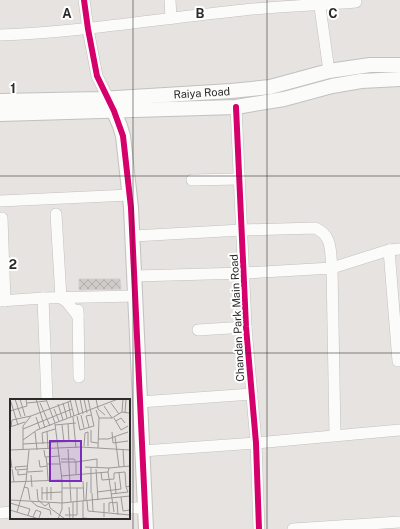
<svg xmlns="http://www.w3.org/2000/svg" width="400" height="529" viewBox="0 0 400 529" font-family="'Public Sans',sans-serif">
	<defs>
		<pattern id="building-cross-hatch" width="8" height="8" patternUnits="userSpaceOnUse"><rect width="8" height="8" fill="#cecbc9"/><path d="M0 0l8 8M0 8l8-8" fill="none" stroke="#b1aead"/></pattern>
	</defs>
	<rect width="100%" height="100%" fill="#e7e3e0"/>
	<!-- building -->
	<polygon fill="url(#building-cross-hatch)" stroke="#d2cfcc" points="79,279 120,279 121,289 79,290"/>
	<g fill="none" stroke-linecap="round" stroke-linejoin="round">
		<defs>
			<g id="minor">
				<polyline points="84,0 88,29 97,76 108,98"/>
				<polyline points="170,0 171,18"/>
				<polyline points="319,0 329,71"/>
				<path d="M0,35C82,32 163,18 244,10C281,6 319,5 356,2"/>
				<polyline points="236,107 246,327 256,443 259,529"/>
				<polyline points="192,180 239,179"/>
				<polyline points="0,201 130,195"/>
				<polyline points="56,214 61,298 67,302 78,316"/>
				<polyline points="2,218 5,301"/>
				<path d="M133,236L242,230L315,228C333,235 330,252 332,268L389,250L400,249"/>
				<polyline points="389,250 398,361"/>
				<polyline points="135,276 245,273 332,268 335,435"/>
				<polyline points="43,298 47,400"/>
				<polyline points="0,301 43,298 135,296"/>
				<polyline points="78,310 79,377"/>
				<polyline points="198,330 246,327"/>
				<polyline points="140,402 252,394"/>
				<polyline points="142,451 256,443 400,430"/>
				<polyline points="129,508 146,508"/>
				<polyline points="0,513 11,512"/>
				<polyline points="293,529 400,522"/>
			</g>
			<g id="tertiary">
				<polyline points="108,98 120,126 123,136 131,208 146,529"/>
				<path id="s1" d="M0,101L100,99L231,91L270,87L329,71L370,65H400"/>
				<polyline points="0,114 236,107 284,99 332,86 361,81 400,79"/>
			</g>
		</defs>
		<!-- minor casing -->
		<use href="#minor" stroke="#c1c1c1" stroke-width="12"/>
		<!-- tertiary casing -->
		<use href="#tertiary" stroke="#c1c1c1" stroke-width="16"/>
		<!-- minor -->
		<use href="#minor" stroke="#fbfbfa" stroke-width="11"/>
		<!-- tertiary -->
		<use href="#tertiary" stroke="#fbfbfa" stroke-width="14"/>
		<defs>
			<g id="cycleway">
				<polyline points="84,0 88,29 97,76 114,111 123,136 131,208 146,529"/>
				<polyline points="236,107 246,327 256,443 259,529"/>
			</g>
		</defs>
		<!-- cycleway casing -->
		<use href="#cycleway" stroke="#fff" stroke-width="8"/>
		<!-- cycleway -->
		<use href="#cycleway" stroke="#d6006c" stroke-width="6"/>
	</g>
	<!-- grid -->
	<path fill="none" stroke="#2a2a2a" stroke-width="1" stroke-opacity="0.55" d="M133,0V529M267,0V529M0,176H400M0,353H400"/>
	<g text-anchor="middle" stroke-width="4" stroke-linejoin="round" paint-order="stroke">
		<!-- street labels -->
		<g font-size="11" fill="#2a2a2a" stroke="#fff">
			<text dy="4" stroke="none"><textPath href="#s1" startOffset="202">Raiya Road</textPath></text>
			<text transform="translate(237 318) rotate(-93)" y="4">Chandan Park Main Road</text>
		</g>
	</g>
	<!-- overview -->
	<g transform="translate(10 399)">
		<rect width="120" height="120" fill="#e7e3e0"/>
		<path fill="none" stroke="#9b9997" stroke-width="1" d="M5,0L11,18M10,0L15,17M26,0L35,29M36,0L45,24M60,0L64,17M65,0L69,16M70,0L73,15M74,0L77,14M86,0L88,10L95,16M61,2L58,3L61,18M1,3L8,26M17,4L36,2M30,4L40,27M53,4L57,19M101,4L109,15M48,5L53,21M94,7L102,19M120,7V56M44,10L49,22M86,11L89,19L88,49M0,12L17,7L16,0M112,13L113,0M115,14L116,0M71,16L74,29M67,17L70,31L84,27L78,0M26,18L30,30M63,18L66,49M89,19H102L112,13L119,14M104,19L111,31L118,27M106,22L111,19L115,24M45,25L52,81V110L48,120M58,25L59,43M45,26L66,24M52,26L54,43M0,28L15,23M1,28L2,21L21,17M79,28L76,17L81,16M13,30L62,10M81,31V43L88,44M37,32L38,50M25,33L27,51M102,33L103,44L118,42M105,38L109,68L120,67M88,40H98L118,33M13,41V27L21,17L58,3M13,45L68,42M33,45L32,34L45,30M74,47L75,34L78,33V47M58,50L61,103M113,50L114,67M0,51L71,48L120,51M13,51V41L27,31L108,0M34,51L35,58L50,57M0,55L2,69M36,58L37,65H51M51,60H64L66,63L87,60V68M29,61L30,68L37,67M51,63H66V75M37,65L38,81M75,68L99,69M81,68V94M2,70L4,83M18,70L6,71L5,68L18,67M86,70L88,101M8,72V76L17,75M17,73L33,72M91,73L92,81L104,80V74L115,73L116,88M21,76L22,88M51,77L98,73M73,82L74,102M0,83L52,81M105,83L106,95M14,88L18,89L20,101M32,88V101M37,88V101M41,88V101M52,89H73M27,90L28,101L35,107L39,104L40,109L55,120M87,93L111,90L109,74M32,94L52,93M82,94L83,112M101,95L118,93L116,88L120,87M111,98L113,112L120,111M0,101L52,104L120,97M21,102L27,107L40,111L41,116M73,102V119L84,120M76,102L77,83M77,102L78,112L120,116M0,104L20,110L18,116M103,104L107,103L108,116M59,108L60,120M0,111L29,120M7,113L16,82L19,51M99,113V104L103,103M104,113L98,73L99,69L109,68M55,116H67V89M23,118L26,111L31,113L29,119M94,118V104M63,119V103"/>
		<path fill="#7b2cbf" fill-opacity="0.15" stroke="#7b2cbf" stroke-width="2" d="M40,42H71V82H40Z"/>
		<rect width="120" height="120" fill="none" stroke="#2a2a2a" stroke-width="2"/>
	</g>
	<g font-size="13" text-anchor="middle" font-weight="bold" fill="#2a2a2a" stroke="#fff" stroke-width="4" stroke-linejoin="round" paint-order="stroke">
		<text x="67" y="18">A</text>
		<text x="200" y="18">B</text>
		<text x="333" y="18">C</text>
		<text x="13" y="93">1</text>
		<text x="13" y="269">2</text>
	</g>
</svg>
